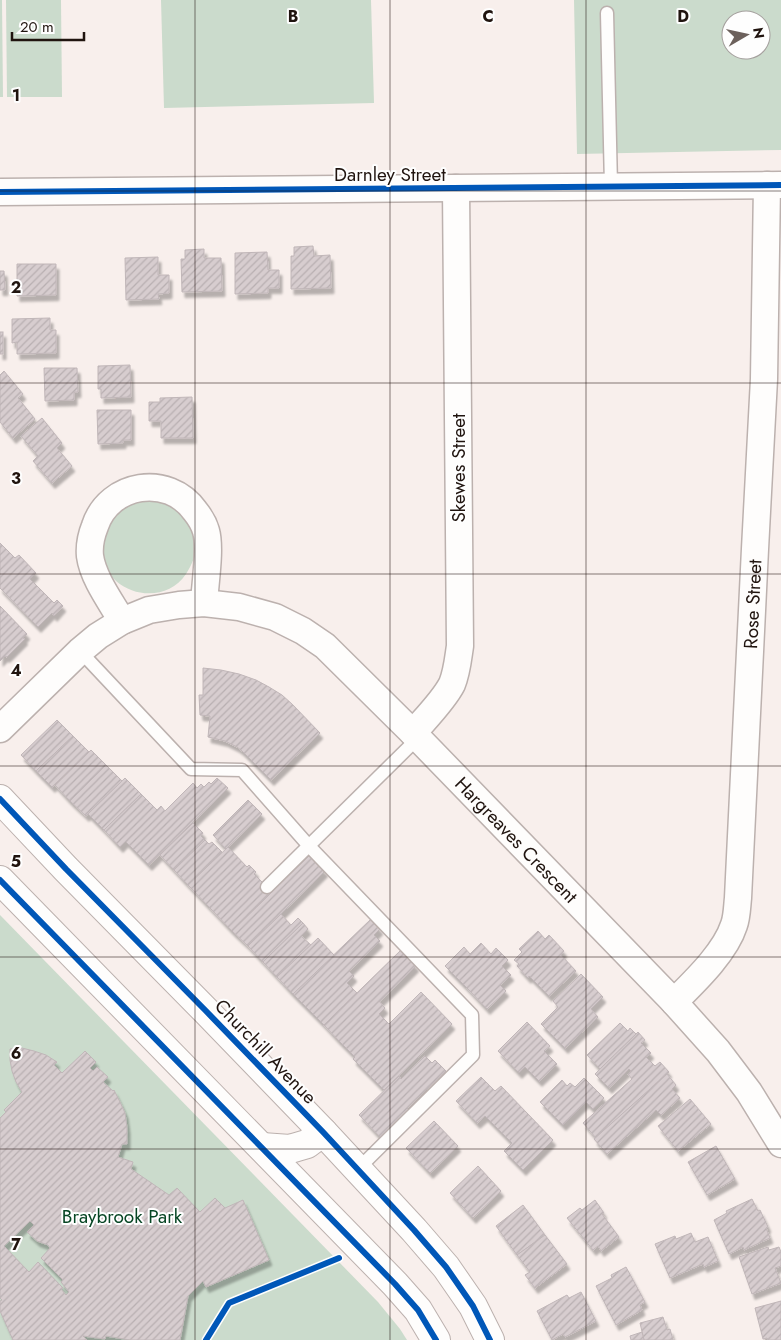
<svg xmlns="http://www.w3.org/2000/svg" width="781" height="1340" viewBox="0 0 781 1340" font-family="Jost,sans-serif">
	<defs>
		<pattern id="building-hatch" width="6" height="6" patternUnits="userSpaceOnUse" patternTransform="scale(1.25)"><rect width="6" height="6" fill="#d7cdcf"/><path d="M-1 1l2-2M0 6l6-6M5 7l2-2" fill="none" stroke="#b8afb1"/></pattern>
		<filter id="shadow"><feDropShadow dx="3" dy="5.5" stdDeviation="1" flood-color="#0004"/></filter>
	</defs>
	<rect width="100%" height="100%" fill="#f8efec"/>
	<!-- green -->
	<g fill="#cbdbcc" fill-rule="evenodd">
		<polygon points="0,0 2,0 3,97 0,97"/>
		<polygon points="6,0 61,0 62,97 7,97"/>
		<polygon points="161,0 371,0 374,103 164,108"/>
		<path d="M574,0H781V150L577,154ZM731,20H761V50H731Z"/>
		<path d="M154,498C161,501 173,504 178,509C181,511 183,515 185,518C199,538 199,554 186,574C161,611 99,591 102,546C103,531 102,531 112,520C117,515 122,506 128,503C133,500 148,499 154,498Z"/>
		<polygon points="0,915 378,1302 400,1329 407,1340 0,1340"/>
	</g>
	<!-- building -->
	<g fill="url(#building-hatch)" stroke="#c0b6b8" fill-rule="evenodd" filter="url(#shadow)">
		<polygon points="313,246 314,256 330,255 331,288 291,289 291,256 294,256 294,247"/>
		<polygon points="204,249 204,258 221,258 222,291 182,292 181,259 185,259 185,250"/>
		<polygon points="267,252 268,270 279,270 279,288 268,288 268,293 235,294 235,253"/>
		<polygon points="158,257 158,275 169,275 169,293 158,294 159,299 126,300 125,258"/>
		<polygon points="17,264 56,264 56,295 17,296"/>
		<polygon points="0,271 4,271 5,290 0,290"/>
		<polygon points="50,318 50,330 56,330 56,353 17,354 17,342 12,343 12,319"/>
		<rect x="0" y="332" width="3" height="22"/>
		<polygon points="130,365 131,397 101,398 101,389 98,389 98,366"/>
		<polygon points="44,368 77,368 78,392 74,392 74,400 45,401"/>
		<polygon points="4,371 23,394 18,398 35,419 13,438 0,422 0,375"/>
		<polygon points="192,397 193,438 161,438 161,421 149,421 149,402 160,402 160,398"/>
		<polygon points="97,410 131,410 131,440 123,440 123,443 98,444"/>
		<polygon points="42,418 62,443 57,448 72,466 52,483 33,461 38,456 21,436"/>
		<polygon points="0,543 15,558 19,555 36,573 30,579 54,603 57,600 63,606 54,616 52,613 38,627 0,588"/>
		<polygon points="0,606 27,634 23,638 25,639 7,657 5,656 0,661"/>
		<polygon points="203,668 221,670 239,674 256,680 269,687 282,695 292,704 320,733 271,780 242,751 237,747 225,741 208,737 210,716 200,715 199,695 203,695"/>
		<polygon points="57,720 73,736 36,771 21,755"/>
		<polygon points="73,736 89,752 52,787 36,771"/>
		<polygon points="91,750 106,765 70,801 55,785"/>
		<polygon points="106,765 122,781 86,816 70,801"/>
		<polygon points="125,778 141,794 104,830 88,814"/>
		<polygon points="217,778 228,788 149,865 125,841 161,806 165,811 193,783 197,788 201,784 204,787 209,782 211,784"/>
		<polygon points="141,794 157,810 120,847 104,830"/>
		<polygon points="248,800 262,814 226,849 213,835"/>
		<polygon points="193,823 203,833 201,836 205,840 174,870 160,855"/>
		<polygon points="205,840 209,844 212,842 222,852 188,885 174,870"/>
		<polygon points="228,847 247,867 249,865 256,872 254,874 272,892 232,931 188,885"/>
		<polygon points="309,856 325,871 248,946 232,931"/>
		<polygon points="281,914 291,925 298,918 303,923 263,962 248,946"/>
		<polygon points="371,919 380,929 374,935 380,941 349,971 354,976 347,983 357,993 324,1025 293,994"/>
		<polygon points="303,923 308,929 301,936 311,945 277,977 263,962"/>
		<polygon points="538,931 545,939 549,935 564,951 561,955 576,971 549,996 529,976 528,978 517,966 519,964 514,960 522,952 519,949"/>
		<polygon points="318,938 334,955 293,994 277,977"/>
		<polygon points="481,943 491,954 496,948 502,954 467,988 445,966 464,947 470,954"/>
		<polygon points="401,950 416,966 339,1041 324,1025"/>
		<polygon points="502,954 508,960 502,966 511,975 500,985 506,991 487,1009 467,988"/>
		<polygon points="581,974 603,997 591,1009 598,1017 565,1048 541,1024 558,1007 553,1001"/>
		<polygon points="421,992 452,1024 384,1090 353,1059 355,1057 339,1041 379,1001 385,1008 379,1014 389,1024"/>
		<polygon points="527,1022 550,1046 544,1051 557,1064 539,1081 525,1067 519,1073 498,1051"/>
		<polygon points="620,1023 628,1031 630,1028 636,1034 600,1069 587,1055"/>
		<polygon points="638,1032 645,1040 641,1043 651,1053 631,1071 629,1069 609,1088 595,1074"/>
		<path d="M22,1048L34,1051L46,1055L57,1062L54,1065L62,1073L85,1051L96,1062L90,1068L93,1071L97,1067L108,1077L103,1082L113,1091L114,1090L120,1102L125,1113L127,1128V1144H122L118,1157L133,1162L131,1169L169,1195L177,1188L200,1212L215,1198L225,1208L243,1200L269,1260L206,1287L203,1281L188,1296L180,1340H130L106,1336L105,1339L83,1336L87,1340H13L0,1311V1301L2,1300L0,1298V1118L6,1112L4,1110L22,1092L16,1082L12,1071L10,1060V1049ZM30,1221L34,1225L27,1232L37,1241L48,1245L50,1248L41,1258L63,1280L61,1282L69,1292L66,1295L61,1289L63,1288L38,1262L29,1272L4,1246Z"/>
		<polygon points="425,1056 432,1063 435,1060 446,1071 407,1108 410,1111 382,1139 359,1115 399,1076 401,1079"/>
		<polygon points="646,1057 655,1066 660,1062 669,1072 596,1138 583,1123 632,1079 628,1074"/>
		<polygon points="667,1074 676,1085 672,1089 680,1098 661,1115 656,1110 607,1154 594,1139"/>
		<polygon points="481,1077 495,1091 501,1086 553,1140 523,1170 504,1151 512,1143 485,1116 477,1123 456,1101"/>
		<polygon points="584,1078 604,1098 593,1109 586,1102 563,1125 540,1102 562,1080 567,1086 570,1083 575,1087"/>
		<polygon points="690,1099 711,1124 678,1151 658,1126"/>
		<polygon points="434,1121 458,1146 430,1173 406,1148"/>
		<polygon points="716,1146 735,1179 707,1195 688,1162"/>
		<polygon points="478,1166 501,1191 473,1218 450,1193"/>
		<polygon points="752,1199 758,1211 760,1210 768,1227 766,1228 770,1238 744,1250 743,1247 729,1254 714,1220 727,1213 726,1211"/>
		<polygon points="595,1200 604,1213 602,1214 619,1237 601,1251 598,1246 593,1250 567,1218 580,1208 582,1210"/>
		<polygon points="523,1205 545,1235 517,1255 496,1226"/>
		<polygon points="691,1233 695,1242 708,1237 718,1261 704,1267 703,1264 670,1278 655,1244 675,1236 676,1239"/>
		<polygon points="545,1235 567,1264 535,1288 525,1275 530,1272 517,1255"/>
		<polygon points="768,1247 769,1250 779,1247 781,1252 781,1266 775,1268 781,1283 752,1294 739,1257"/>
		<polygon points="626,1267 645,1302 640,1305 642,1310 616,1325 596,1286 612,1278 611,1275"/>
		<polygon points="581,1292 596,1321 565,1337 563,1334 552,1340 537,1311 567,1295 569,1298"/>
		<polygon points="781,1301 781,1340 768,1340 767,1338 763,1339 755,1308"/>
		<polygon points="663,1317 667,1330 670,1329 673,1340 644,1340 640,1323"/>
		<polygon points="642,1332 644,1340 631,1340 630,1336"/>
	</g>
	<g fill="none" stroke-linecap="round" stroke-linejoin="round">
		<defs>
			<g id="service">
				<polyline points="607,13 611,186"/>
				<polyline points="80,651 191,769 242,770 309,846 472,1015 473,1055 357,1170"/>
				<polyline points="267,887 418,738"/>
			</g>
			<g id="minor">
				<polyline points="0,192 781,185"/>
				<path d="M122,621C111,602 93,578 90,556C89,546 91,536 95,526C109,483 168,473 195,511C199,516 204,524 206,531C211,548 205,584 204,603"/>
				<path id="s1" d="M0,729L80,651L98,636L122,621L149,610L179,605L204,603L239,607L275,617L303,631L325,646L418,738L674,1002L718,1051L749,1092L781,1144"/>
				<path d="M413,733C425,719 444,700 452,684C457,672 458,659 460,646L456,188"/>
				<path id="s2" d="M674,1002C694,982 725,953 734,925C737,917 737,907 738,898L755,549L764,379L767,185"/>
			</g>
			<g id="secondary">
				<polyline points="0,799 66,869 206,1011 323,1132 414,1230 446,1267 473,1306 490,1340"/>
				<polyline points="0,880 395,1284 418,1310 436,1340"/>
				<polyline points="262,1147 290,1149 307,1144 323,1132"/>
			</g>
		</defs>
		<!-- service casing -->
		<use href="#service" stroke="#bcb1ae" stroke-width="15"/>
		<!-- minor casing -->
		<use href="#minor" stroke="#bcb1ae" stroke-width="29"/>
		<!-- secondary casing -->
		<use href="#secondary" stroke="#bcb1ae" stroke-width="30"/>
		<!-- service -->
		<use href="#service" stroke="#fefdfc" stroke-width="12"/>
		<!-- minor -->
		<use href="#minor" stroke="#fefdfc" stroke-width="26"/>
		<!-- secondary -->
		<use href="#secondary" stroke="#fefdfc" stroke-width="28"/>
		<defs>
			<g id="cycleway">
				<polyline points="0,192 781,185"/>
				<polyline points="0,799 66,869 206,1011 323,1132 414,1230 446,1267 473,1306 490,1340"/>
				<polyline points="0,880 395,1284 418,1310 436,1340"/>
				<polyline points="206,1340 229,1303 339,1258"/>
			</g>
		</defs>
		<!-- cycleway casing -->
		<use href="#cycleway" stroke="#fefefe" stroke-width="9"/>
		<!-- cycleway -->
		<use href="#cycleway" stroke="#0057b8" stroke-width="6"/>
	</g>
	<!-- grid -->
	<path fill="none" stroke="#20140f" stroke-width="1" stroke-opacity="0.55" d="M195,0V1340M390,0V1340M586,0V1340M0,191H781M0,383H781M0,574H781M0,766H781M0,957H781M0,1149H781"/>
	<g text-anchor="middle" stroke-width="4" stroke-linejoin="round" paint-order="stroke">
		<!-- street labels -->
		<g font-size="19" fill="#20140f" stroke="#fefefe">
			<text x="390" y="181">Darnley Street</text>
			<text transform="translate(458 468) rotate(-90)" y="7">Skewes Street</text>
			<text dy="7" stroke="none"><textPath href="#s2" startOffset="420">Rose Street</textPath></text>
			<text dy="7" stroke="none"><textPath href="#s1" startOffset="651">Hargreaves Crescent</textPath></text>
			<text transform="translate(266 1051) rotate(46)" y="7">Churchill Avenue</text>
		</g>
		<!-- park labels -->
		<g font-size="19" fill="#074624" stroke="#fefefe">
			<text x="122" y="1223">Braybrook Park</text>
		</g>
	</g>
	<g font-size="16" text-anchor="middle" font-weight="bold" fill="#20140f" stroke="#fefefe" stroke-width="4" stroke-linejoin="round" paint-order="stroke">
		<text x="293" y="22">B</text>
		<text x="488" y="22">C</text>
		<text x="683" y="22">D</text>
		<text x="16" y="101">1</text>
		<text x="16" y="293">2</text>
		<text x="16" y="484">3</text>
		<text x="16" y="676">4</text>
		<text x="16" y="867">5</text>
		<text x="16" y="1059">6</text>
		<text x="16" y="1250">7</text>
	</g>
	<!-- north arrow -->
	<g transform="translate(746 35) rotate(81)"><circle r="24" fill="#fefefe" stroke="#a5a09e"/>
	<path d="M0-4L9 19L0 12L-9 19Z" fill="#6c615c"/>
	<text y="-8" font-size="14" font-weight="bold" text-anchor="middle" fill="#20140f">N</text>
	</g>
	<!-- scale -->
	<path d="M12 32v8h72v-8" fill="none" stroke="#20140f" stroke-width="2.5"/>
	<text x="20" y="32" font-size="15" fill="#20140f" stroke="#fefefe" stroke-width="4" paint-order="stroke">20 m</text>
</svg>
